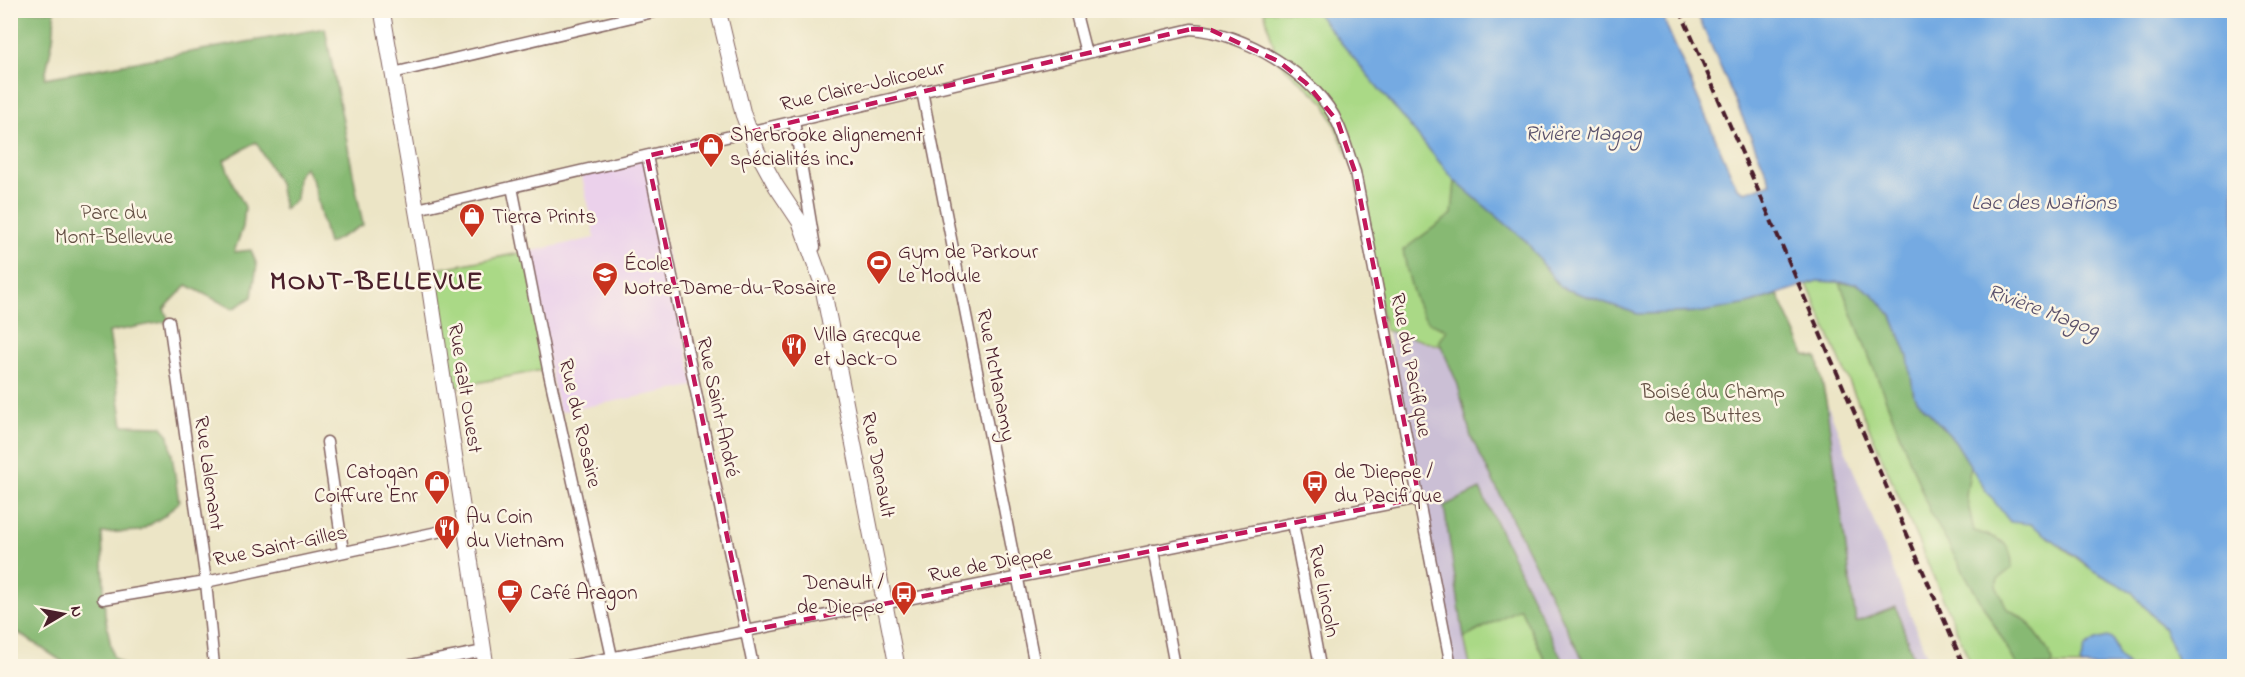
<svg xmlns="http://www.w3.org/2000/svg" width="2245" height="677" viewBox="0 0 2245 677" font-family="'Indie Flower',sans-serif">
	<rect width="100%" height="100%" fill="#fcf5e5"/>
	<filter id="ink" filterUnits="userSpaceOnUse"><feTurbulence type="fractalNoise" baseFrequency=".0167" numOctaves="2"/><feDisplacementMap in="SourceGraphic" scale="12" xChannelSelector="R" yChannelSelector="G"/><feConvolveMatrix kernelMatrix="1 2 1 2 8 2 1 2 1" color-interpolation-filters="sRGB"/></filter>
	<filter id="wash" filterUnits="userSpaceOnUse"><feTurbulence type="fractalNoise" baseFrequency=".008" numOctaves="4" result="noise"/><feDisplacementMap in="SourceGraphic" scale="24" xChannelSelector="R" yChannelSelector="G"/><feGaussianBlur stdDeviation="1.35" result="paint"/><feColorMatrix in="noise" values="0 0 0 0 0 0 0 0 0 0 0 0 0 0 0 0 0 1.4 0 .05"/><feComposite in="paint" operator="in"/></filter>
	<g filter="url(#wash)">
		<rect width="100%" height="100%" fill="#ece5c6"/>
		<!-- built -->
		<polygon fill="#ebd1eb" points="647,156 694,386 559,412 526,252 595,238 581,172"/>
		<!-- industrial -->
		<polygon fill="#cbbfd5" points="1388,332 1619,398 1753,507 1826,401 1931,666 1451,666"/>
		<!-- green -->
		<g fill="#aad986" stroke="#7a7c58" stroke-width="1.5">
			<polygon points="1264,11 1315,11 1455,181 1526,241 1748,304 1778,295 1805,355 1817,358 1619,398 1385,330 1355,172 1325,103 1278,61"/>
			<polygon points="526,252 548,369 445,389 427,271"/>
			<polygon points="1817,281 1856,283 1984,488 2094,571 2131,591 2164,629 2180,666 2129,666 2119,657 2113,640 2080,663 2082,666 1972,666 1807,284"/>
			<polygon points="1520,607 1548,666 1470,666 1464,638"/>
		</g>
		<!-- forest -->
		<g fill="#87b973" stroke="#686c4f" stroke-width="1.5">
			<path d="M10,11H54C56,39 49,52 45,78L325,28L363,225L328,244L312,179L305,167L298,176L296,200L284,209L279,183L256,142L224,160L233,184L245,207L243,227L234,252L251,250L257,265L252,297L233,309L187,285L164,309L169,321L109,332L123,425L161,426L169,435L179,502L164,516L140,531L102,533L105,615L113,657L125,666H69L11,628Z"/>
			<path d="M1455,181L1526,241L1560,287L1638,314L1703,312L1748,304L1778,295L1805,355L1817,358L1826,401L1856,622L1896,607L1916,666H1586L1471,437L1458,385L1439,341L1447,330C1442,327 1434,325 1429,322C1415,310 1406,268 1403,250L1452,214Z"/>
			<path d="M1840,283H1856L1873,294L1892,316L1908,357L1914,396L1955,441L1971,465L1966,495L1974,531C1997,538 2013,540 2012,568L1998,579L1996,586L2007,608L2027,621L2044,644L2053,661L2052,666H2017C1989,613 1956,562 1929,509Z"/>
			<polygon points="1480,489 1565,666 1548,666 1520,608 1464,638 1444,506"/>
		</g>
		<!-- water -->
		<g fill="#75aae2" stroke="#606486" stroke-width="1.5">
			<polygon points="1315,11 1660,11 1737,188 1745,192 1771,183 1696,11 2234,11 2234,666 2180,666 2164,629 2131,591 2094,571 2073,554 2030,524 2010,522 1984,488 1955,441 1914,396 1908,357 1892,316 1873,294 1856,283 1817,281 1748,304 1703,312 1638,314 1560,287 1526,241 1455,181"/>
			<polygon points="2107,637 2113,640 2119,657 2129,666 2082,666 2080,663 2085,647 2096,640"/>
		</g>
	</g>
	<g filter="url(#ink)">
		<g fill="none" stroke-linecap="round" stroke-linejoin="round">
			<defs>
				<g id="street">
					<polyline points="1075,10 1086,53"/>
					<polyline points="393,73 662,10"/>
					<polyline points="922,91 1035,666"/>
					<polyline points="794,121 815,247"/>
					<polyline points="647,156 753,666"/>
					<polyline points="512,187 548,369 614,666"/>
					<path d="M417,209L1191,29C1242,32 1317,75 1338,124C1345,139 1349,156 1355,172L1451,666"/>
					<polyline points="169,321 206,582 214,666"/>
					<polyline points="327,442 343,551"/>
					<polyline points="1293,523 1320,666"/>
					<polyline points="1153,550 1175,666"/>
					<polyline points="103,599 206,582 465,526"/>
					<polyline points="406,666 484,651"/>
					<polyline points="569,666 1419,498"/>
				</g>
				<g id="secondary">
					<polyline points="382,10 427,271 486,666"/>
					<polyline points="718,10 743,114 757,151 776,186 800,222 822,283 897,666"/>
				</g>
			</defs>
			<!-- street casing -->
			<use href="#street" stroke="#836461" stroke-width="13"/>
			<!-- secondary casing -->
			<use href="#secondary" stroke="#836461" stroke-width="17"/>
			<!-- street -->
			<use href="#street" stroke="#fff" stroke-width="10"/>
			<!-- secondary -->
			<use href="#secondary" stroke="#fff" stroke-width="15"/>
			<!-- rail -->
			<polyline stroke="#4a1f2b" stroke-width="4" stroke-dasharray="9 4.5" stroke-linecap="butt" points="1680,10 1964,666"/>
		</g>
	</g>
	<!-- marked area -->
	<path fill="none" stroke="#c2185b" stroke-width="4.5" stroke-dasharray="12 8" stroke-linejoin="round" d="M1191,29L1211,30L1278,61L1306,83L1338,122L1355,172L1419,498L747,631L647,156Z"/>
	<!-- icons -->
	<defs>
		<symbol id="shop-pin" viewBox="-11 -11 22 30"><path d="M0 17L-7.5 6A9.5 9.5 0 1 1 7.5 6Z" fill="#c8321e" stroke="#fcf5e5"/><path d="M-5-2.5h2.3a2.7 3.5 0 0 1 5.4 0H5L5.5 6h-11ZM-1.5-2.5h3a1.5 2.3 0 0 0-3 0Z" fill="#fff"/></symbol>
		<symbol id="stadium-pin" viewBox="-11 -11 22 30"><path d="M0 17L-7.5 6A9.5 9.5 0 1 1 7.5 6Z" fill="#c8321e" stroke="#fcf5e5"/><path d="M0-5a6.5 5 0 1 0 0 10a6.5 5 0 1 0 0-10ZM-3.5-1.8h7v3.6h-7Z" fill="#fff"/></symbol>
		<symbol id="school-pin" viewBox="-11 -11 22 30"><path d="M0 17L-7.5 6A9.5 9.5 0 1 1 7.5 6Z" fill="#c8321e" stroke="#fcf5e5"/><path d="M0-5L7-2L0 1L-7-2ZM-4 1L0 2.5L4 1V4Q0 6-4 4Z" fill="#fff"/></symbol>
		<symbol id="restaurant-pin" viewBox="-11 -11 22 30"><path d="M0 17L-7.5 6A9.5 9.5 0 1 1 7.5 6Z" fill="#c8321e" stroke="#fcf5e5"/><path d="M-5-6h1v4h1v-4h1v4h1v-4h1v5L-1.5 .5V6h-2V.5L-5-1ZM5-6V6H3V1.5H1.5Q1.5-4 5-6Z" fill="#fff"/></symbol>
		<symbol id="bus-pin" viewBox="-11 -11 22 30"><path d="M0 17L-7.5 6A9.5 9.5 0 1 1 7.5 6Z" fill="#c8321e" stroke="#fcf5e5"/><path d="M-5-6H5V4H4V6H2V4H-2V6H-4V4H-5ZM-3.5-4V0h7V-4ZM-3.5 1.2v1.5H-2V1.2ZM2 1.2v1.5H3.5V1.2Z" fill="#fff"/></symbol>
		<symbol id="cafe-pin" viewBox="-11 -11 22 30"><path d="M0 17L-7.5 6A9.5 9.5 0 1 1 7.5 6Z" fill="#c8321e" stroke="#fcf5e5"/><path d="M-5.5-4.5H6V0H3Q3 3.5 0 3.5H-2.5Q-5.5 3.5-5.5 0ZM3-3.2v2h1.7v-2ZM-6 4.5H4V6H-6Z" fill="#fff"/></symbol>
	</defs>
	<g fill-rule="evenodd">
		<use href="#shop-pin" x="696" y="131" width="30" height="40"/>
		<use href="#shop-pin" x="457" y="201" width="30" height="40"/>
		<use href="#stadium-pin" x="864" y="248" width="30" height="40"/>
		<use href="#school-pin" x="590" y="260" width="30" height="40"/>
		<use href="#restaurant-pin" x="779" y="331" width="30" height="40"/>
		<use href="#shop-pin" x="422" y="468" width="30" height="40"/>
		<use href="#bus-pin" x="1300" y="468" width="30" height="40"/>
		<use href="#restaurant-pin" x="432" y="513" width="30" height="40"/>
		<use href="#cafe-pin" x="495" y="577" width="30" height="40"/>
		<use href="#bus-pin" x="889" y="579" width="30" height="40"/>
	</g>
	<g text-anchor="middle" stroke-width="5" stroke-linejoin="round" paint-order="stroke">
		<!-- street labels -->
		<g font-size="21" fill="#4a1f2b" stroke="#fcf5e5">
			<text transform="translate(862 85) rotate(-13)" y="7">Rue Claire-Jolicoeur</text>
			<text transform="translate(1412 365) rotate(79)" y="7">Rue du Pacifique</text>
			<text transform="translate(997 375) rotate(79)" y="7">Rue McManamy</text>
			<text transform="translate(466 388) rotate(81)" y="7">Rue Galt Ouest</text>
			<text transform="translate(719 407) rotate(78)" y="7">Rue Saint-André</text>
			<text transform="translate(581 423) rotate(77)" y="7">Rue du Rosaire</text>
			<text transform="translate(879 465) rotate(79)" y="7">Rue Denault</text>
			<text transform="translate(210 473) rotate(82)" y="7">Rue Lalemant</text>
			<text transform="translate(280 545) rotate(-12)" y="7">Rue Saint-Gilles</text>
			<text transform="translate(990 563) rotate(-11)" y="7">Rue de Dieppe</text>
			<text transform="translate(1325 591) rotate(79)" y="7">Rue Lincoln</text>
		</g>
		<!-- poi labels -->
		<g font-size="21" fill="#4a1f2b" stroke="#fcf5e5" text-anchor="start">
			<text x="730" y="141">Sherbrooke alignement<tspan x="730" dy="24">spécialités inc.</tspan></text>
			<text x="492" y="223">Tierra Prints</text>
			<text x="898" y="258">Gym de Parkour<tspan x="898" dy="24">Le Module</tspan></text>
			<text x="624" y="270">École<tspan x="624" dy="24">Notre-Dame-du-Rosaire</tspan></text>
			<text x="814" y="341">Villa Grecque<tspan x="814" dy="24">et Jack-O</tspan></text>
			<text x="418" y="478" text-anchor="end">Catogan<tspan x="418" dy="24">Coiffure Enr</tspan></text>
			<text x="1334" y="478">de Dieppe /<tspan x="1334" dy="24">du Pacifique</tspan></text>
			<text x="466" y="523">Au Coin<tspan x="466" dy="24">du Vietnam</tspan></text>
			<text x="884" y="589" text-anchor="end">Denault /<tspan x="884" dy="24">de Dieppe</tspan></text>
			<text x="530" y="599">Café Aragon</text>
		</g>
		<!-- park labels -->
		<g font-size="21" fill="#624e42" stroke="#fcf5e5">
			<text x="114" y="219">Parc du<tspan x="114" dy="24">Mont-Bellevue</tspan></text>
			<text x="1713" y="398">Boisé du Champ<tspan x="1713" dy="24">des Buttes</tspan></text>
		</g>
		<!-- water labels -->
		<g font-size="22" font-style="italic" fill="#59506b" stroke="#fcf5e5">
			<text x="1583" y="140">Rivière Magog</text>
			<text x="2044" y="209">Lac des Nations</text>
			<text transform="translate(2044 309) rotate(20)" y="8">Rivière Magog</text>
		</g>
		<!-- district labels -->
		<g font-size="27" font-weight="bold" letter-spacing="1.5" fill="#4a1f2b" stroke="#fcf5e5">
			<text x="377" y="289">MONT-BELLEVUE</text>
		</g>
	</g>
	<!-- margin -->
	<rect width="2245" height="677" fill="none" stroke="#fcf5e5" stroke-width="36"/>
	<!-- north arrow -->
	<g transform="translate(63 614) rotate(80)" stroke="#fcf5e5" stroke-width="4.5" paint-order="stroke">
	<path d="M0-4.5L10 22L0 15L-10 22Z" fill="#4a1f2b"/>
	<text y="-9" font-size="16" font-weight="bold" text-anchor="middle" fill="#4a1f2b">N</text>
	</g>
</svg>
